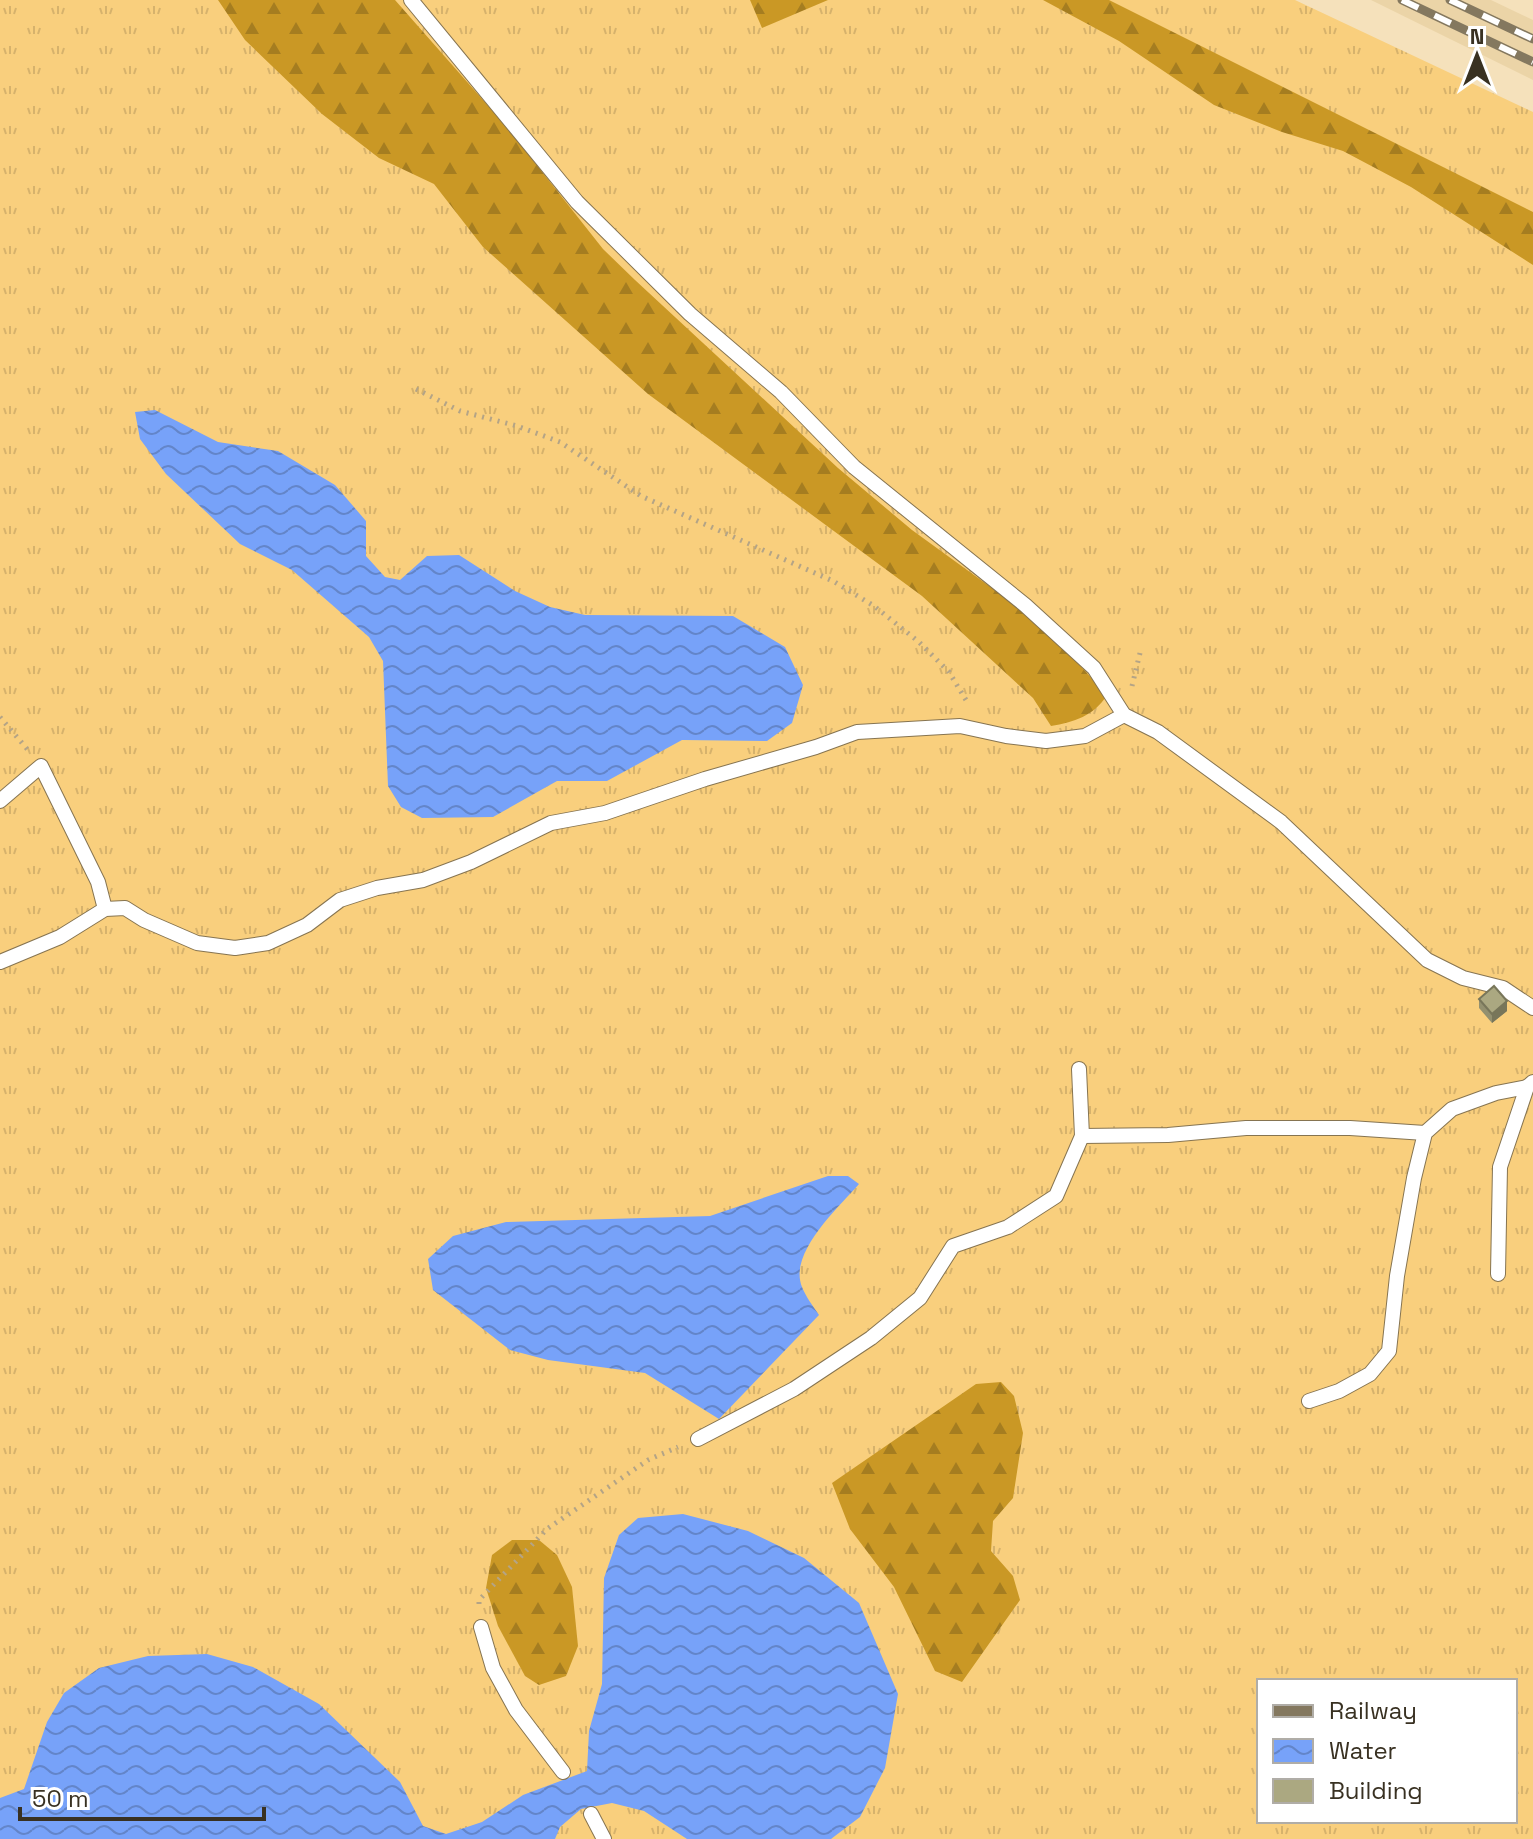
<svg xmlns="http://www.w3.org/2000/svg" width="1533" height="1839" viewBox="0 0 1533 1839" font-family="'Space Grotesk',sans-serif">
	<defs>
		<pattern id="grass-tufts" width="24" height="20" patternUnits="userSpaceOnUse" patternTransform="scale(2)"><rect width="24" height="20" fill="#f9cf7d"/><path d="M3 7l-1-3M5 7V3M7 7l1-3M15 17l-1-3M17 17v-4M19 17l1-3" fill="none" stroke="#d6b26c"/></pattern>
		<pattern id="forest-firs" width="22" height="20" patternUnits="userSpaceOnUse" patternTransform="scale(2)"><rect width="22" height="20" fill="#ca9825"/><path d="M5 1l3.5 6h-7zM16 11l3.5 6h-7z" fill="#a57d20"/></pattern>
		<pattern id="water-waves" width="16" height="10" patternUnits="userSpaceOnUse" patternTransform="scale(2)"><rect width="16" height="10" fill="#77a2f9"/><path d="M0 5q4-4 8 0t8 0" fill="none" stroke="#6385c9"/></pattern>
	</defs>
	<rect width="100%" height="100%" fill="#f5e1bb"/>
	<!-- built -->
	<polygon fill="#ebd4a7" points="1371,0 1491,0 1533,20 1533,80"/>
	<!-- grass -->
	<path fill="url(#grass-tufts)" fill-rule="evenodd" d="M0,0H1295L1533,112V1839H0ZM1259,1681H1515V1821H1259Z"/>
	<!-- forest -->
	<g fill="url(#forest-firs)">
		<path d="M218,0H395L505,125L603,249L635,280L838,468L912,530L1044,626L1107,695C1094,716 1074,722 1051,726L1033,698L922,596L648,394L483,247L434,184L379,158L322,114L245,40Z"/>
		<polygon points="750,0 828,0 762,28"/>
		<polygon points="1043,0 1109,0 1533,212 1533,265 1411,187 1343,151 1282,132 1214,105 1119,41"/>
		<polygon points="1001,1382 1014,1396 1023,1433 1013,1498 993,1521 991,1551 1013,1576 1020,1600 962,1682 935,1671 894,1587 850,1529 832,1483 976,1384"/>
		<polygon points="512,1540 539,1540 557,1555 572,1587 578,1646 566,1676 539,1685 525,1676 498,1626 486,1588 492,1555"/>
	</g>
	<!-- water -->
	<g fill="url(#water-waves)">
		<polygon points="155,410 218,442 278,451 335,485 366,521 366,556 385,577 400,580 427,556 459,555 515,591 550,607 585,615 733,616 785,647 803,685 792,723 767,741 682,740 607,781 557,781 493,817 422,818 401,807 388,786 383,661 369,637 292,570 240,544 166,474 140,439 135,412"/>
		<path d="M828,1176H848L859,1184C839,1207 788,1253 802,1287C806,1297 813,1306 819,1315L719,1419L645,1373L548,1360L510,1350L433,1290L428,1259L453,1236L506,1222L710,1216Z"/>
		<polygon points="683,1514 748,1531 804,1558 859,1603 898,1694 885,1768 860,1817 831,1839 687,1839 644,1811 612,1803 581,1809 560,1827 555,1839 0,1839 0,1798 24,1789 47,1722 64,1693 99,1668 148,1656 207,1654 253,1667 319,1704 400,1782 423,1826 446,1834 482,1822 523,1795 587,1771 589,1731 602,1684 604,1578 619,1535 638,1518"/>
	</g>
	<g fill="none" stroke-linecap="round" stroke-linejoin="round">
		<defs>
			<g id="lane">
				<polyline points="411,0 577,202 690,314 781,392 854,467 1025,605 1094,668 1124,715 1158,732 1281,822 1427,960 1463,978 1503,988 1533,1008"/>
				<polyline points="0,801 41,766 98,882 105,909"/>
				<polyline points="0,962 60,937 105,909 125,908 144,920 197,943 235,948 268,943 307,925 340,900 377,888 423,880 471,862 551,823 605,813 705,779 816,747 857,732 960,726 1006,736 1046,741 1085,736 1124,715"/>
				<polyline points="1082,1136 1168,1135 1246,1128 1350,1128 1425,1133"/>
				<polyline points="1498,1274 1500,1167 1527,1087 1533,1082"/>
				<polyline points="1309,1401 1339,1391 1370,1374 1389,1351 1397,1276 1414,1178 1425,1133 1452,1109 1496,1093 1527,1087"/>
				<polyline points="698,1439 794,1389 871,1338 920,1298 953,1246 1008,1227 1056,1196 1082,1136 1079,1069"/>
				<polyline points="481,1627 493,1668 516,1710 563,1772"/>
				<polyline points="591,1814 604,1839"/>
			</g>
		</defs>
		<!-- lane casing -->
		<use href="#lane" stroke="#867451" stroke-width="16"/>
		<!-- path -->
		<g stroke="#b4a486" stroke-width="5" stroke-dasharray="2 6" stroke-linecap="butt">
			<polyline points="416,389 460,411 517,426 560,442 641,496 833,581 874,606 919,642 949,672 969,705"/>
			<polyline points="1132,686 1140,653"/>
			<polyline points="0,717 28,750"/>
			<polyline points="479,1604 479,1600 547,1529 648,1460 678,1447"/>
		</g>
		<!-- lane -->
		<use href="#lane" stroke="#fff" stroke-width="14"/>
		<defs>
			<g id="rail">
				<polyline points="1402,0 1533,62"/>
				<polyline points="1450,0 1533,39"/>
			</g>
		</defs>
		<!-- rail casing -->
		<use href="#rail" stroke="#84785f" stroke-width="9"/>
		<!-- rail -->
		<use href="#rail" stroke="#fff" stroke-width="6" stroke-dasharray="18" stroke-linecap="butt"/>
	</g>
	<!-- wall -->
	<polygon fill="#93906f" points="1479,999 1507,1011 1492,1023 1479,1008"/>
	<!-- shaded-wall -->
	<polygon fill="#78765a" points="1507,1001 1507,1011 1492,1023 1492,1014"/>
	<!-- building -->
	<polygon fill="#aba881" stroke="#78765a" stroke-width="2" points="1494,986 1507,1001 1492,1014 1479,999"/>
	<!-- legend -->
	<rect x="1257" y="1679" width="260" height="144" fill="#ffffff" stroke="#b0ada7" stroke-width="2"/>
	<rect x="1273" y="1705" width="40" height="12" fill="#84785f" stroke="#b0ada7" stroke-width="2"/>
	<text x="1329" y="1719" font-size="24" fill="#393122">Railway</text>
	<rect x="1273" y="1739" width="40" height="24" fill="url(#water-waves)" stroke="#b0ada7" stroke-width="2"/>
	<text x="1329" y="1759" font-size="24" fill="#393122">Water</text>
	<rect x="1273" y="1779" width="40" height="24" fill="#aba881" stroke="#b0ada7" stroke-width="2"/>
	<text x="1329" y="1799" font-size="24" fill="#393122">Building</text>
	<!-- north arrow -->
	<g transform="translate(1477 56)" stroke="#ffffff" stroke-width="6" paint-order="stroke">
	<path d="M0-6L14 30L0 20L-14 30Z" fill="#393122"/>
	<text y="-12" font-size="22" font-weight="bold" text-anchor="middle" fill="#393122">N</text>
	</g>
	<!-- scale -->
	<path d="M20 1807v12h244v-12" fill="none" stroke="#393122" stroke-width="4"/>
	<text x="32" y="1807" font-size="24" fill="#393122" stroke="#ffffff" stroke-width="6" paint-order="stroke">50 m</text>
</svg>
